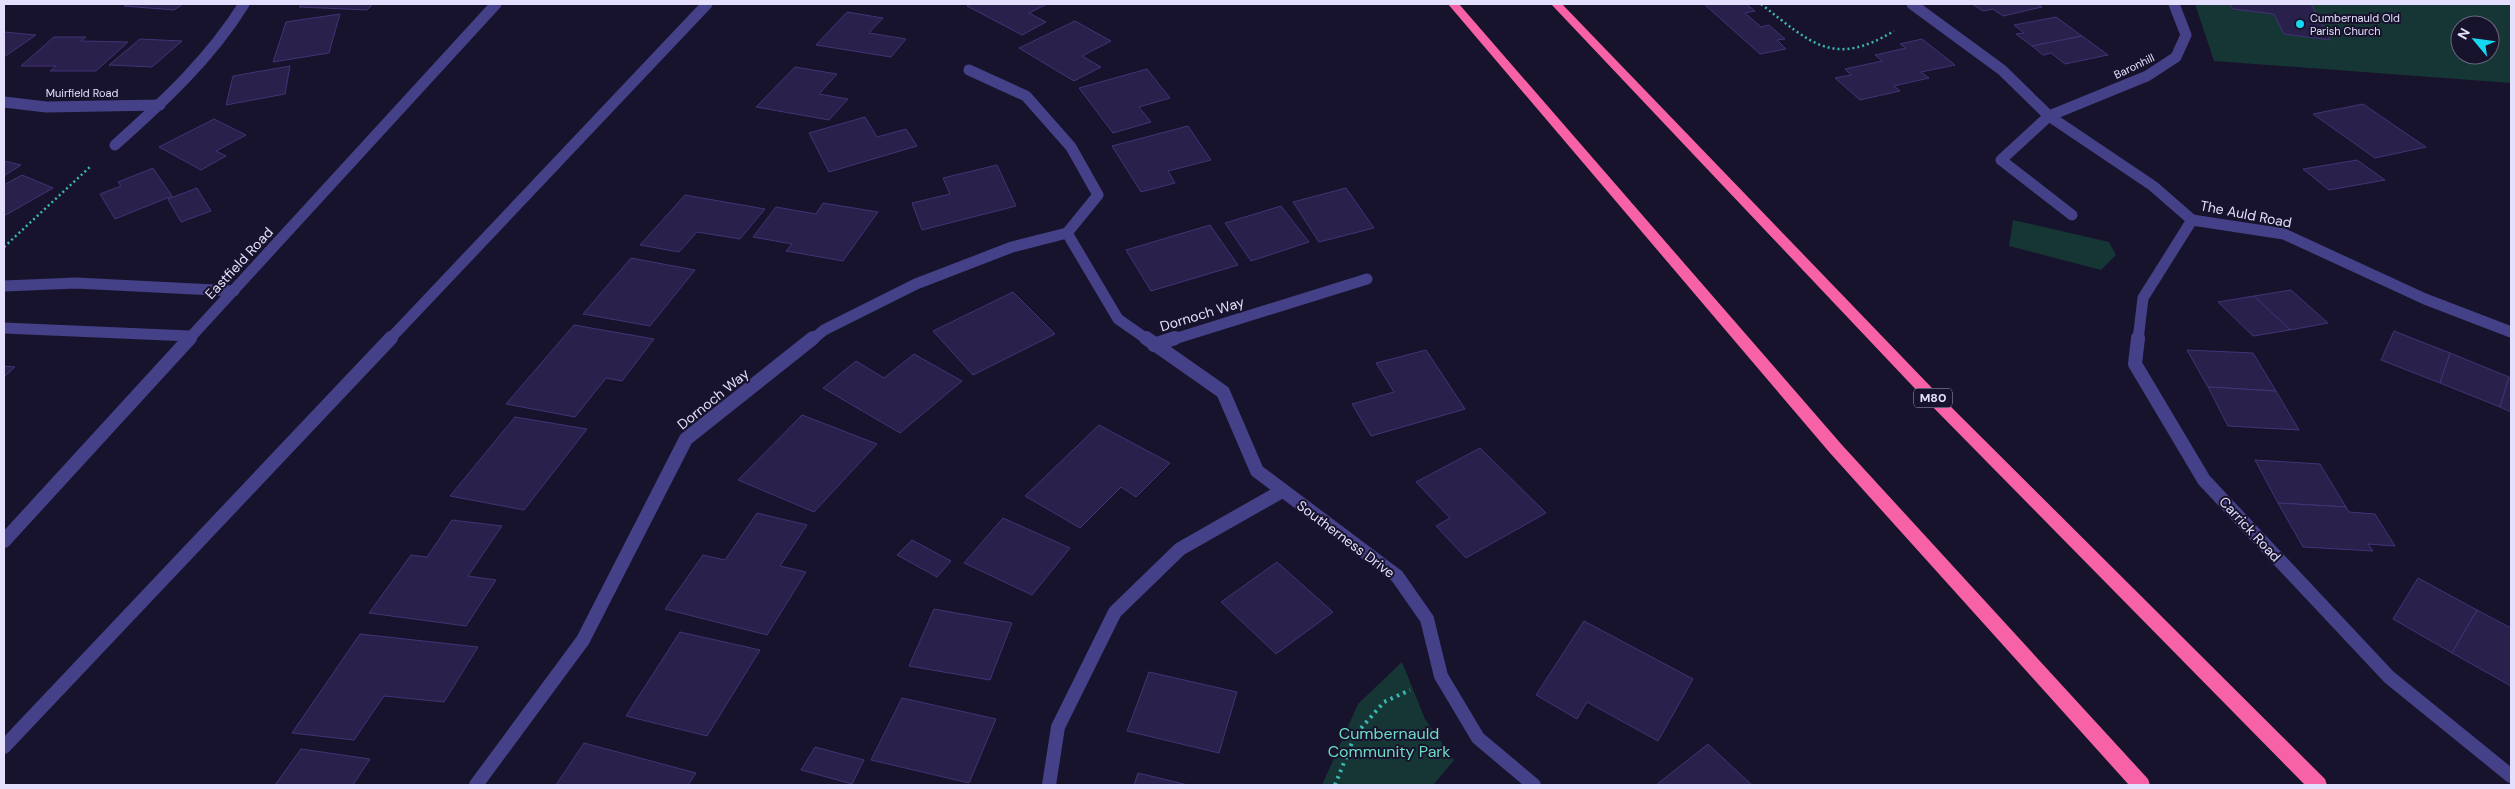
<svg xmlns="http://www.w3.org/2000/svg" width="2515" height="789" viewBox="0 0 2515 789" font-family="'DM Sans',sans-serif">
	<rect width="100%" height="100%" fill="#18132c"/>
	<!-- green -->
	<g fill="#163535" fill-rule="evenodd">
		<path d="M2195,4H2511V83L2214,61ZM2460,25H2490V55H2460Z"/>
		<polygon points="2013,220 2109,242 2116,255 2101,270 2009,246"/>
		<polygon points="1402,662 1425,719 1454,760 1433,785 1322,785 1358,704"/>
	</g>
	<!-- building -->
	<g fill="#2a204c" stroke="#423376">
		<polygon points="127,4 183,4 174,10 124,6"/>
		<polygon points="302,4 373,4 367,10 299,7"/>
		<polygon points="971,4 1047,4 1029,13 1046,22 1022,35 967,6"/>
		<polygon points="1704,4 1746,4 1755,11 1745,13 1761,27 1769,25 1785,39 1777,40 1786,49 1760,54"/>
		<polygon points="1972,4 2037,4 2042,7 2003,16 1993,9 1983,11"/>
		<polygon points="2230,4 2311,4 2330,40 2284,34 2274,14 2233,9"/>
		<polygon points="847,12 883,18 869,33 906,39 891,57 816,45"/>
		<polygon points="340,14 329,53 273,62 286,22"/>
		<polygon points="2056,17 2082,36 2032,46 2016,34 2024,33 2014,25"/>
		<polygon points="1075,21 1111,41 1082,56 1101,67 1074,81 1019,48"/>
		<polygon points="4,32 36,35 4,57"/>
		<polygon points="2082,36 2108,55 2065,64 2051,53 2043,55 2032,46"/>
		<polygon points="54,37 86,37 81,41 128,42 96,71 50,71 56,66 21,66"/>
		<polygon points="140,39 182,41 152,67 109,65"/>
		<polygon points="1922,39 1955,65 1921,72 1929,78 1894,86 1900,91 1860,100 1835,78 1851,75 1845,69 1882,61 1875,55 1906,48 1900,44"/>
		<polygon points="290,66 285,94 226,105 233,76"/>
		<polygon points="795,67 837,74 819,94 848,99 829,120 756,107"/>
		<polygon points="1147,69 1170,98 1139,107 1151,122 1113,133 1079,88"/>
		<polygon points="2363,104 2426,147 2375,158 2313,114"/>
		<polygon points="865,117 877,137 906,129 917,146 829,172 809,133"/>
		<polygon points="214,119 246,135 216,151 226,156 201,170 159,147"/>
		<polygon points="1188,126 1211,160 1168,171 1175,183 1141,192 1112,146"/>
		<polygon points="2357,160 2385,180 2329,190 2303,169"/>
		<polygon points="4,161 21,165 4,176"/>
		<polygon points="997,165 1016,206 922,230 912,203 950,194 943,178"/>
		<polygon points="153,168 172,196 115,219 100,194 121,186 118,182"/>
		<polygon points="22,175 53,188 4,216 4,185"/>
		<polygon points="197,188 211,211 181,222 168,199"/>
		<polygon points="1346,188 1374,228 1319,242 1293,202"/>
		<polygon points="685,195 765,209 740,239 697,232 679,252 640,245"/>
		<polygon points="823,203 878,212 843,261 786,251 792,244 753,237 776,207 816,214"/>
		<polygon points="1281,206 1309,242 1251,261 1225,223"/>
		<polygon points="1210,225 1238,265 1151,291 1126,250"/>
		<polygon points="631,258 695,270 650,326 583,314"/>
		<polygon points="2291,290 2328,323 2290,330 2254,296"/>
		<polygon points="1013,292 1055,334 973,375 933,331"/>
		<polygon points="2254,296 2290,330 2253,336 2218,302"/>
		<polygon points="574,325 654,339 622,381 606,378 575,417 506,404"/>
		<polygon points="2394,331 2450,353 2440,383 2381,360"/>
		<polygon points="1426,350 1465,409 1371,436 1352,404 1394,392 1376,363"/>
		<polygon points="2187,350 2253,353 2276,391 2208,387"/>
		<polygon points="2450,353 2509,377 2500,407 2440,383"/>
		<polygon points="914,354 962,381 900,433 823,388 856,361 884,378"/>
		<polygon points="4,366 15,367 4,377"/>
		<polygon points="2509,377 2511,378 2511,412 2500,407"/>
		<polygon points="2208,387 2276,391 2299,430 2228,426"/>
		<polygon points="802,415 877,444 814,512 738,480"/>
		<polygon points="515,417 587,429 524,510 450,496"/>
		<polygon points="1099,425 1170,463 1136,497 1121,487 1080,528 1025,496"/>
		<polygon points="1480,448 1546,513 1466,558 1436,526 1450,518 1416,482"/>
		<polygon points="2255,460 2320,464 2346,507 2278,503"/>
		<polygon points="2278,503 2346,507 2349,512 2375,514 2395,546 2368,544 2373,551 2303,547"/>
		<polygon points="757,513 807,525 780,566 806,572 767,635 665,609 703,555 725,560"/>
		<polygon points="1003,518 1070,548 1032,595 964,563"/>
		<polygon points="452,520 502,526 468,576 496,580 466,626 369,613 411,555 427,557"/>
		<polygon points="912,540 951,561 937,577 897,555"/>
		<polygon points="1277,562 1333,612 1276,654 1221,602"/>
		<polygon points="2418,578 2477,610 2452,653 2393,619"/>
		<polygon points="934,609 1012,623 990,680 909,666"/>
		<polygon points="2477,610 2511,628 2511,686 2452,653"/>
		<polygon points="1584,621 1693,679 1658,741 1587,702 1577,719 1536,695"/>
		<polygon points="680,632 760,650 707,736 626,716"/>
		<polygon points="360,634 478,647 444,702 384,696 354,740 292,733"/>
		<polygon points="1149,672 1237,692 1219,753 1127,731"/>
		<polygon points="902,698 996,719 969,783 871,760"/>
		<polygon points="584,743 696,773 688,785 556,785"/>
		<polygon points="1708,744 1752,785 1656,785"/>
		<polygon points="815,747 864,760 852,784 801,770"/>
		<polygon points="301,749 370,759 353,785 275,785"/>
		<polygon points="1138,773 1188,785 1134,785"/>
	</g>
	<g fill="none" stroke-linecap="round" stroke-linejoin="round">
		<!-- path-far1 -->
		<g stroke="#38b9b4" stroke-width="2.5" stroke-dasharray="2 3" stroke-linecap="butt">
			<path d="M1761,4C1811,43 1833,68 1894,31"/>
			<polyline points="4,247 91,166"/>
		</g>
		<!-- path -->
		<polyline stroke="#38b9b4" stroke-width="4" stroke-dasharray="2.5 4.5" stroke-linecap="butt" points="1335,785 1355,735 1384,702 1410,690"/>
		<!-- service -->
		<polyline stroke="#454188" stroke-width="11" points="2049,116 2001,160 2072,215"/>
		<!-- minor-far1 -->
		<g stroke="#454188" stroke-width="11">
			<polyline points="1912,4 2002,70 2049,116 2153,186 2192,220 2284,234 2425,299 2511,332"/>
			<polyline points="4,102 46,107 160,105"/>
			<polyline points="2049,116 2147,76 2176,57 2186,35 2174,4"/>
			<path d="M115,145C163,102 210,59 244,4"/>
			<polyline points="1067,233 1118,319 1148,340"/>
			<polyline points="4,286 76,283 234,291"/>
			<polyline points="4,328 190,336"/>
			<polyline points="812,340 824,330 916,284 1012,247 1067,233 1098,195 1071,147 1026,96 969,70"/>
			<polyline points="1171,340 1367,279"/>
			<polyline points="2138,340 2143,298 2192,220"/>
		</g>
		<!-- minor -->
		<g stroke="#454188" stroke-width="14">
			<polyline points="1146,338 1223,392 1257,471 1397,576 1427,619 1441,676 1478,738 1534,785"/>
			<polyline points="2138,338 2135,364 2204,480 2389,677 2511,776"/>
			<polyline points="1154,345 1175,338"/>
			<polyline points="476,785 583,640 686,439 813,338"/>
			<polyline points="1049,785 1058,727 1115,612 1180,549 1282,491"/>
		</g>
		<!-- tertiary-far1 -->
		<g stroke="#454188" stroke-width="11">
			<polyline points="188,340 496,4"/>
			<polyline points="389,340 707,4"/>
		</g>
		<!-- tertiary -->
		<g stroke="#454188" stroke-width="14">
			<polyline points="4,541 190,338"/>
			<polyline points="4,747 391,338"/>
		</g>
		<!-- motorway -->
		<g fill="#f761a5" fill-rule="evenodd">
			<polygon points="1448,4 1459,4 1842,445 2148,779 2150,785 2129,785 1830,453"/>
			<polygon points="1551,4 1562,4 1932,388 2325,779 2327,785 2305,785 1922,396"/>
		</g>
	</g>
	<!-- markers -->
	<circle fill="#16d8f3" stroke="#18132c" stroke-width="2" cx="2300" cy="24" r="5"/>
	<g text-anchor="middle" stroke-width="4" stroke-linejoin="round" paint-order="stroke">
		<!-- far-poi labels -->
		<g font-size="11" fill="#e4dffd" stroke="#18132c" text-anchor="start">
			<text x="2310" y="22">Cumbernauld Old<tspan x="2310" dy="13">Parish Church</tspan></text>
		</g>
		<!-- far-street labels -->
		<g font-size="11" fill="#e4dffd" stroke="#18132c">
			<text transform="translate(2134 66) rotate(-26)" y="4">Baronhill</text>
			<text x="82" y="97">Muirfield Road</text>
		</g>
		<!-- shield labels -->
		<rect fill="#18132c" stroke="#a7a2be" stroke-width="1" x="1914" y="388.5" width="38" height="19" rx="4"/>
		<g font-size="12" font-weight="bold" fill="#e4dffd">
			<text x="1933" y="402">M80</text>
		</g>
		<!-- street labels -->
		<g font-size="14" fill="#e4dffd" stroke="#18132c">
			<text transform="translate(2246 214) rotate(11)" y="5">The Auld Road</text>
			<text transform="translate(239 263) rotate(-47)" y="5">Eastfield Road</text>
			<text transform="translate(1202 314) rotate(-17)" y="5">Dornoch Way</text>
			<text transform="translate(713 399) rotate(-39)" y="5">Dornoch Way</text>
			<text transform="translate(2250 529) rotate(47)" y="5">Carrick Road</text>
			<text transform="translate(1346 539) rotate(37)" y="5">Southerness Drive</text>
		</g>
		<!-- near-park labels -->
		<g font-size="16" fill="#6ddcc3" stroke="#18132c">
			<text x="1389" y="739">Cumbernauld<tspan x="1389" dy="18">Community Park</tspan></text>
		</g>
	</g>
	<!-- border -->
	<rect width="2515" height="789" fill="none" stroke="#e4dffd" stroke-width="10"/>
	<!-- north arrow -->
	<g transform="translate(2475 40) rotate(299)"><circle r="24" fill="#18132c" stroke="#6a6580"/>
	<path d="M0-4L9 19L0 12L-9 19Z" fill="#16d8f3"/>
	<text y="-8" font-size="14" font-weight="bold" text-anchor="middle" fill="#e4dffd">N</text>
	</g>
</svg>
